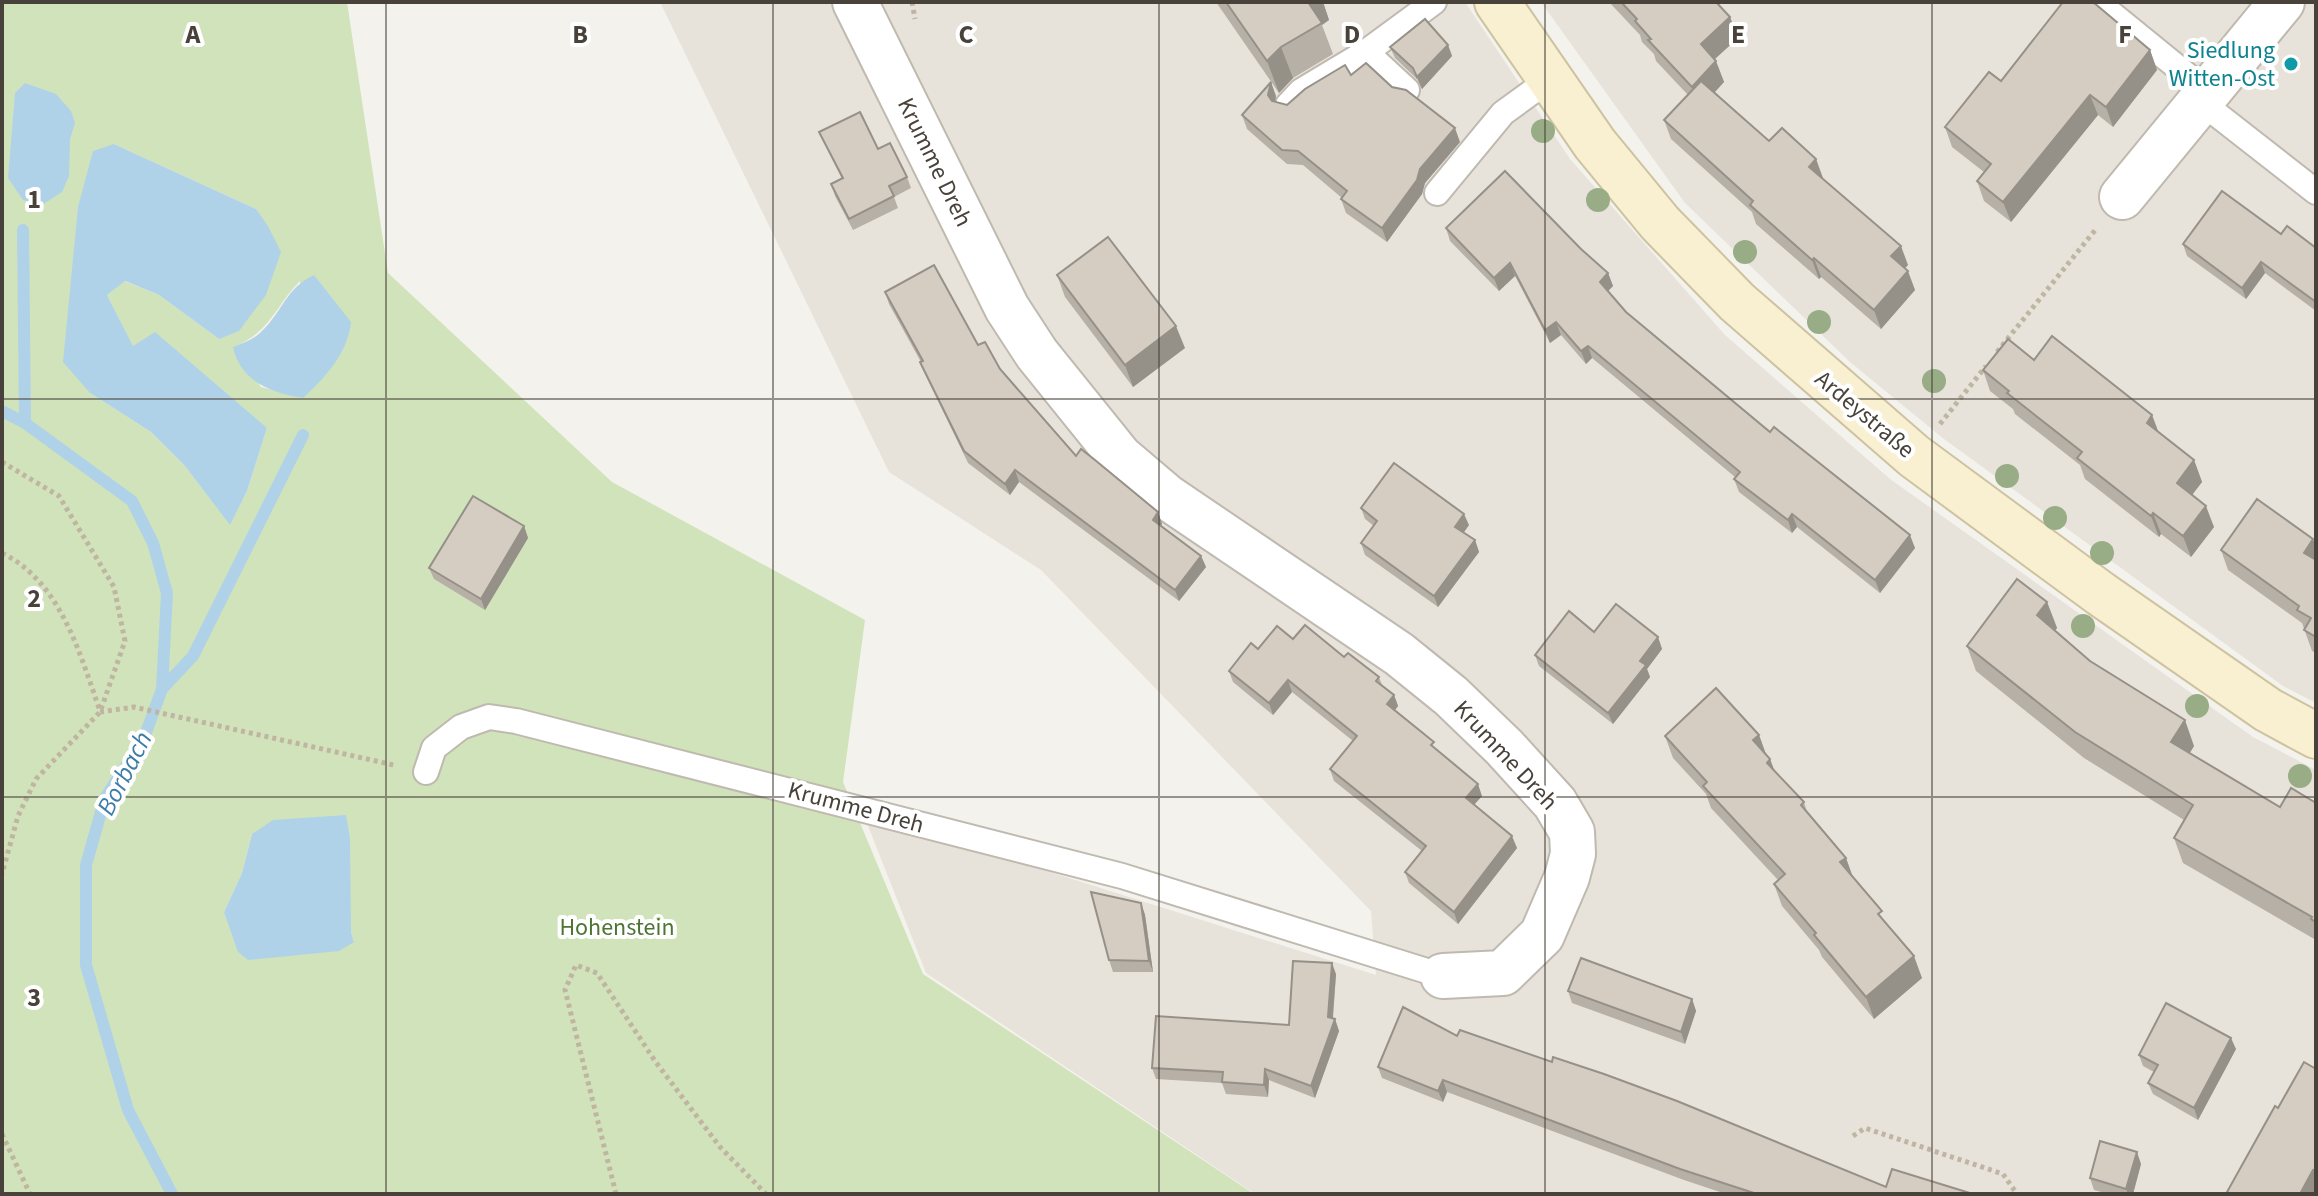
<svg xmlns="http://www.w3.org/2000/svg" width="2318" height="1196" viewBox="0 0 2318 1196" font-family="'Source Sans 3',sans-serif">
	<rect width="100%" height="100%" fill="#f4f2ec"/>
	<!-- residential -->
	<g fill="#e7e3db">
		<polygon points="660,2 1465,2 1570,159 1725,335 1890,479 2253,737 2316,770 2316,1194 1255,1194 926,973 863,813 1376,975 1371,911 1041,570 889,472"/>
		<polygon points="1541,2 2316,2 2316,703 2283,686 1944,439 1850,362 1685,203"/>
	</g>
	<!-- green -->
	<path fill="#d1e3ba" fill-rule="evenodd" d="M2,2H347L388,273L612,482L865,620L843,782L923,974L1254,1194H2ZM114,144L256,209L219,339L159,295L124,281L107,295L133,347L267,428L247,491L230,524L185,466L151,432L90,393ZM300,281L303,398L261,387L234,347C271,331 274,308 300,281ZM252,834L351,932L354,942L224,912L242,873Z"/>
	<!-- water -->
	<g fill="#b0d2e9">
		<polygon points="25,83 56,94 71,111 75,123 70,139 69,176 62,192 42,205 23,200 8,178 15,93"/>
		<polygon points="114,144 256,209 268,226 281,252 266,295 239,331 219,339 159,295 125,281 107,295 133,346 155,332 267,428 247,491 230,525 185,466 151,432 90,393 63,362 78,207 93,151"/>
		<path d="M314,275L351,322C348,353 325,378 303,398C271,393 240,381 233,347C243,343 255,339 262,331C283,311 285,289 314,275Z"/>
		<polygon points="346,815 350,838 351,932 354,942 339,951 248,960 238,952 224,912 242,873 252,834 273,820"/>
	</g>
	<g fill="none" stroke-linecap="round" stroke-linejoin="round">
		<!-- stream -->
		<g stroke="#b0d2e9" stroke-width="12">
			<polyline points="23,230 25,423"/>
			<polyline points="2,411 25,423 132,501 153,543 167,593 162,689 144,738 105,798 86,865 86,965 128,1110 172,1194"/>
			<polyline points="162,689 193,656 303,435"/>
		</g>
		<defs>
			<g id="service">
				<polyline points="2097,2 2209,93"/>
				<polyline points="1366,52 1407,90"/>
				<polyline points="2201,102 2316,192"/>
				<polyline points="1288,105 1301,91 1366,52 1434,2"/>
				<polyline points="1437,193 1503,113 1550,79"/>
				<polyline points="426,772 434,748 461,727 489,717 516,721 1122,876 1443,976"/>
			</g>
			<g id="minor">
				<polyline points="855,2 1007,308 1037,354 1120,457 1167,497 1399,654 1451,696 1504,747 1555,803 1572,832 1573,854 1567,877 1542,935 1503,973 1443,976"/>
				<polyline points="2122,197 2282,2"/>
			</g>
			<polyline id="secondary" points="1497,2 1595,144 1660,223 1737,302 1914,456 2101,594 2268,710 2316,736"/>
		</defs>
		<!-- service casing -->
		<use href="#service" stroke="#bfb9af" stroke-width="28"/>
		<!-- minor casing -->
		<use href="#minor" stroke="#bfb9af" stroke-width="48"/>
		<!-- secondary casing -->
		<use href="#secondary" stroke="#cec3a1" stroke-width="48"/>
		<!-- path -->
		<g stroke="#bfb5a2" stroke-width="5" stroke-dasharray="4 4" stroke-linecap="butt">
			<polyline points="912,2 915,19"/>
			<polyline points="1997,352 2096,229"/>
			<polyline points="1940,424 1986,366"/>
			<polyline points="2,462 59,496 114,587 125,641 100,712 36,779 18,816 2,874"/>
			<path d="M2,553C61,582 80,654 100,711"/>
			<polyline points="100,712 134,707 394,765"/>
			<polyline points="2,1134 30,1194"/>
			<polyline points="1853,1136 1865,1128 2003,1174 2017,1194"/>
			<polyline points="616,1194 565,990 576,965 597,973 655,1061 720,1147 766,1194"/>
		</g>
		<!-- service -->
		<use href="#service" stroke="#fff" stroke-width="24"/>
		<!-- minor -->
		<use href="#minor" stroke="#fff" stroke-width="44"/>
		<!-- secondary -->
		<use href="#secondary" stroke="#f9efd1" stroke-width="44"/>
	</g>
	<!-- trees -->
	<g fill="#98ad86">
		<circle cx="1543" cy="131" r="12"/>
		<circle cx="1598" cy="200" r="12"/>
		<circle cx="1745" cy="252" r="12"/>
		<circle cx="1819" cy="322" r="12"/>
		<circle cx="1934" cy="381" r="12"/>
		<circle cx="2007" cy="476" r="12"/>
		<circle cx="2055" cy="518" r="12"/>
		<circle cx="2102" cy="553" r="12"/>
		<circle cx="2083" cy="626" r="12"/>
		<circle cx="2197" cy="706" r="12"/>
		<circle cx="2300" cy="776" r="12"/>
	</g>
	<!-- wall -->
	<g fill="#b7b0a7">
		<polygon points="1216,2 1323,2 1329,20 1322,25 1333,54 1293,78 1279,93"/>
		<polygon points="1609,2 1716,2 1730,17 1738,38 1715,59 1724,82 1715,92 1769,141 1816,159 1822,178 1908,265 1905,268 1915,290 1881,329 1821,277 1819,279 1756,224 1752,212 1671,139 1664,120 1688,95 1656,61 1654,54 1642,42 1640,35"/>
		<polygon points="1448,45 1452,56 1422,89 1417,79 1395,58 1390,47"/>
		<polygon points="2150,50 2157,70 2113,127 2098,115 2011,222 1984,201 1977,181 1984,172 1952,147 1945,127 2001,81"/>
		<polygon points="1351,75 1392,87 1460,142 1425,183 1422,194 1387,242 1346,213 1341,199 1342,198 1303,165 1287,164 1247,129 1242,115 1276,96 1275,102 1287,105"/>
		<polygon points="819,132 878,149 907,177 911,188 894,197 898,208 853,230 835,196 831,184 842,179 824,143"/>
		<polygon points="1446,228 1581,249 1608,273 1613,286 1608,291 1626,312 1770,432 1915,548 1880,593 1797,527 1792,533 1739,492 1734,479 1735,477 1592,358 1586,364 1561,335 1550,343 1515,276 1499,291 1450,241"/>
		<polygon points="2281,234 2316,248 2316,311 2265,273 2246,299 2187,256 2183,244"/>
		<polygon points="1057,275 1185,348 1133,387 1065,297"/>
		<polygon points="885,292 978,345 1076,456 1158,512 1162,524 1161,526 1201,556 1206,567 1179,601 1019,482 1010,495 968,463 925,374 921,362 889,304"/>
		<polygon points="2034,360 2152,415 2158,432 2194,460 2202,482 2192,495 2214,527 2191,557 2161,534 2159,537 2085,479 2080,465 2015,414 2013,409 1990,391 1983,370"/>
		<polygon points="1361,508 1469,525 1463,532 1475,540 1479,552 1438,607 1365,555 1361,543 1374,526 1365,519"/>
		<polygon points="524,526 528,538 485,610 434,579 429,568"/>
		<polygon points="2316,546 2316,653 2312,651 2302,623 2228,570 2221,550"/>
		<polygon points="2047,602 2057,628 2055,630 2090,661 2194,746 2189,753 2280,807 2316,803 2316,940 2183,863 2174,838 2184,820 2084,758 1976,671 1967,646"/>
		<polygon points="1594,632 1658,637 1662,649 1647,669 1650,677 1613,724 1539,666 1535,655"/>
		<polygon points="1293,639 1344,657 1379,677 1382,685 1394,695 1398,706 1395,710 1482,796 1474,805 1517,848 1458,924 1409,883 1405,872 1422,851 1334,781 1330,769 1353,741 1292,692 1273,715 1233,682 1229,671 1258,649"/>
		<polygon points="1759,735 1766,755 1770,759 1775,772 1804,802 1807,812 1846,858 1852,877 1886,923 1922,978 1874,1019 1822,957 1819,950 1782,906 1774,884 1778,880 1711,808 1706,794 1673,758 1665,736"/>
		<polygon points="1141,903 1145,915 1153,972 1113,972 1109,960"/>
		<polygon points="1336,974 1333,1019 1335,1019 1339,1031 1315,1098 1269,1080 1268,1097 1226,1094 1222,1083 1156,1079 1152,1068 1289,1025"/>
		<polygon points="1568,991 1692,999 1696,1011 1685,1044 1572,1003"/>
		<polygon points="1457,1036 1886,1187 1973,1194 1726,1194 1684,1180 1447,1092 1443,1102 1382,1078 1378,1067"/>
		<polygon points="2236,1049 2198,1120 2153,1094 2148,1083 2154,1072 2143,1066 2139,1055"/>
		<polygon points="2141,1164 2133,1194 2108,1194 2094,1190 2090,1178"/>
	</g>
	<!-- shaded-wall -->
	<g fill="#959088">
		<polygon points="1306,2 1323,2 1329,20 1322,25"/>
		<polygon points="1730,17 1738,38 1708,65 1701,44"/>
		<polygon points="1448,45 1452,56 1422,89 1417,77"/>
		<polygon points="1281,47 1293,78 1279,93 1267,61"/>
		<polygon points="2150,50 2157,70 2113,127 2106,107"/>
		<polygon points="1716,61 1724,82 1700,108 1692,87"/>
		<polygon points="1271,82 1276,96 1274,109 1268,95"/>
		<polygon points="2090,95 2098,115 2011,222 2003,202"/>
		<polygon points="1455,128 1460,142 1425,183 1422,194 1387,242 1382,228 1420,169"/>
		<polygon points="1816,159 1823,178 1816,186 1809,167"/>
		<polygon points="1901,246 1908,265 1898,275 1891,256"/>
		<polygon points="1814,258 1821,277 1819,279 1812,260"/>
		<polygon points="2261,262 2265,273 2246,299 2242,288"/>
		<polygon points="1510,263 1515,276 1499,291 1494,278"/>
		<polygon points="1908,271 1915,290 1881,329 1874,310"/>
		<polygon points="1608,273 1613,286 1604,295 1600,282"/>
		<polygon points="1556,322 1561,335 1550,343 1545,330"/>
		<polygon points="1176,326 1185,348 1133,387 1125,365"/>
		<polygon points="1588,346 1592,358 1586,364 1581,351"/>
		<polygon points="2152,415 2160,436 2147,423"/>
		<polygon points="2194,460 2202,482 2185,504 2177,483"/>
		<polygon points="1015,470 1019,482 1010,495 1005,484"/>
		<polygon points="2206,506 2214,527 2191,557 2183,536"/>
		<polygon points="1158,512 1162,524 1157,531 1153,520"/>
		<polygon points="2153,513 2161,534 2159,537 2151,516"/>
		<polygon points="1464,514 1469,525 1460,538 1455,527"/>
		<polygon points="1792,514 1797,527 1792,533 1788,520"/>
		<polygon points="524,526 528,538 485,610 481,599"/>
		<polygon points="1910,535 1915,548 1880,593 1875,580"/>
		<polygon points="2313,539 2316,546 2316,567 2304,553"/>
		<polygon points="1475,540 1479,552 1438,607 1434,596"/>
		<polygon points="1201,556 1206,567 1179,601 1175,590"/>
		<polygon points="2047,602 2057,628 2047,641 2037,615"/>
		<polygon points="1658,637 1662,649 1647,669 1650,677 1613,724 1608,713 1640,661"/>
		<polygon points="1288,680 1292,692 1273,715 1269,703"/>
		<polygon points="1394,695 1398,706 1391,715 1387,704"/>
		<polygon points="2185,720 2194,746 2181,768 2171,742"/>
		<polygon points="1759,735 1767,757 1753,740"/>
		<polygon points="1770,759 1778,781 1767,763"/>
		<polygon points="1478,784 1482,796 1470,809 1466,798"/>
		<polygon points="1512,836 1517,848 1458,924 1454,912"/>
		<polygon points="1846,858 1854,880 1840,862"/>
		<polygon points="1141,903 1145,915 1153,972 1149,961"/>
		<polygon points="1914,956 1922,978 1874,1019 1866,997"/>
		<polygon points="1332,963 1336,974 1332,1026 1335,1019 1339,1031 1315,1098 1311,1086 1328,1017"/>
		<polygon points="1692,999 1696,1011 1685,1044 1681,1032"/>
		<polygon points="2231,1038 2236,1049 2198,1120 2194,1108"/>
		<polygon points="1265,1069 1269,1080 1268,1097 1264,1085"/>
		<polygon points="1443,1080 1447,1092 1443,1102 1438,1091"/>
		<polygon points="2137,1152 2141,1164 2133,1194 2128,1194 2126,1189"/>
		<polygon points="2313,1170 2316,1177 2316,1194 2300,1194"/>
	</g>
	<!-- building -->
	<g fill="#d5cdc2" stroke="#959088" stroke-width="2">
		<polygon points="1226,2 1308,2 1322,23 1281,47 1267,61"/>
		<polygon points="1621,2 1716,2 1730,17 1701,44 1716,61 1692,87 1648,40 1651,39 1635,21 1637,19"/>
		<polygon points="2063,2 2093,2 2150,50 2106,107 2090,95 2003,202 1977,181 1991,164 1945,127 1989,72 2001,81"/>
		<polygon points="1425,19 1448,45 1417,77 1413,68 1390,47"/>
		<polygon points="1366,63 1392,87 1406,90 1455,128 1420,169 1417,180 1382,228 1341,199 1347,191 1298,151 1282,150 1242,115 1271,82 1268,95 1272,101 1287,105 1305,89 1345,65 1351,75"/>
		<polygon points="1701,81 1769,141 1782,128 1816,159 1809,167 1901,246 1891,256 1908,271 1874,310 1814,258 1812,260 1750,205 1753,201 1664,120"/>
		<polygon points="860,112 878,149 890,143 907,177 889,186 894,196 849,219 831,184 843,178 819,132"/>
		<polygon points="1505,171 1581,249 1608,273 1600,282 1626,312 1770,432 1774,427 1910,535 1875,580 1792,514 1788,520 1734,479 1740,472 1588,346 1581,351 1556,322 1545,330 1510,263 1494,278 1446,228"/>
		<polygon points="2222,191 2281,234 2287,226 2316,248 2316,302 2261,262 2242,288 2183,244"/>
		<polygon points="1108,237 1176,326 1125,365 1057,275"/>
		<polygon points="934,265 978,345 985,342 1000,369 1076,456 1081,449 1095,460 1158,512 1153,520 1201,556 1175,590 1015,470 1005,484 964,451 920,362 923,361 885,292"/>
		<polygon points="2052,336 2152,415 2147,423 2194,460 2177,483 2206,506 2183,536 2153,513 2151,516 2077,458 2082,452 2007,393 2009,391 1983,370 2008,339 2034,360"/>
		<polygon points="1394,463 1464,514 1455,527 1475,540 1434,596 1361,543 1377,521 1361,508"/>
		<polygon points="473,496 524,526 481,599 429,568"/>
		<polygon points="2257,499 2313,539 2304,553 2316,560 2316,637 2304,630 2311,618 2297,610 2299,606 2221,550"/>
		<polygon points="2017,579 2047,602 2037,615 2090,661 2185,720 2171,742 2280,807 2291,788 2316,803 2316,922 2311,919 2312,917 2174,838 2193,805 2075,732 1967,646"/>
		<polygon points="1616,604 1658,637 1640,661 1646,665 1608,713 1535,655 1569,611 1594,632"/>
		<polygon points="1305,625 1344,657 1348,653 1379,677 1376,681 1394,695 1387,704 1434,742 1431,745 1478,784 1466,798 1512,836 1454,912 1405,872 1426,846 1330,769 1357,736 1288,680 1269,703 1229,671 1251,643 1258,649 1277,626 1293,639"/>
		<polygon points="1716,688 1759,735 1753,740 1770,759 1767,763 1804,802 1801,805 1846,858 1840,862 1882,911 1878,914 1914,956 1866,997 1814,935 1816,933 1774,884 1785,874 1703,786 1707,782 1665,736"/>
		<polygon points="1091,892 1141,903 1149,961 1109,960"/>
		<polygon points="1581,958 1692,999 1681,1032 1568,991"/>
		<polygon points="1293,961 1332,963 1328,1017 1335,1019 1311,1086 1265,1069 1264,1085 1222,1082 1223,1072 1152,1068 1156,1016 1289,1025"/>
		<polygon points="2166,1003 2231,1038 2194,1108 2148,1083 2158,1065 2139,1055"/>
		<polygon points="1403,1007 1457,1036 1460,1030 1552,1062 1553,1057 1604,1074 1677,1101 1886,1187 1892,1169 1973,1194 1757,1194 1680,1169 1443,1080 1438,1091 1378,1067"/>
		<polygon points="2304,1062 2316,1069 2316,1171 2313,1170 2300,1194 2231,1194 2227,1192 2275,1106 2278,1108"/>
		<polygon points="2100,1141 2137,1152 2126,1189 2090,1178"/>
	</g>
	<!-- grid -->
	<path fill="none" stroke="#48423a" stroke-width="2" stroke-opacity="0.55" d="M386,2V1194M773,2V1194M1159,2V1194M1545,2V1194M1932,2V1194M2,399H2316M2,797H2316"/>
	<!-- markers -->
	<circle fill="#0f9aa8" stroke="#fff" stroke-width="3" cx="2291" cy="64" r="8"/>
	<g text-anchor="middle" stroke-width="8" stroke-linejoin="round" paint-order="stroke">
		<!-- culture labels -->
		<g font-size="24" fill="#0d838f" stroke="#fff" text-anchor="end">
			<text x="2275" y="58">Siedlung<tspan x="2275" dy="28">Witten-Ost</tspan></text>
		</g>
		<!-- street labels -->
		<g font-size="24" fill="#48423a" stroke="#fff">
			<text transform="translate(935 162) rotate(64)" y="8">Krumme Dreh</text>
			<text transform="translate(1865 414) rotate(40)" y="8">Ardeystraße</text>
			<text transform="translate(1506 755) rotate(47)" y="8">Krumme Dreh</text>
			<text transform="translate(856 807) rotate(15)" y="8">Krumme Dreh</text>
		</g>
		<!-- park labels -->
		<g font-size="24" fill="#4c7433" stroke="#fff">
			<text x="617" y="935">Hohenstein</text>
		</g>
		<!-- water labels -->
		<g font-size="26" font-style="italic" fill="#3e7ca9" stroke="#fff">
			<text transform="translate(124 773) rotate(-63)" y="9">Borbach</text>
		</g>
	</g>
	<g font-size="26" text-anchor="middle" font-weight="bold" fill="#48423a" stroke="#fff" stroke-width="8" stroke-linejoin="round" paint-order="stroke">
		<text x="193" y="43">A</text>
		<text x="580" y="43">B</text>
		<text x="966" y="43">C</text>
		<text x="1352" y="43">D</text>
		<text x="1738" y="43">E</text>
		<text x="2125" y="43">F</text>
		<text x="34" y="208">1</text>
		<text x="34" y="607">2</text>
		<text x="34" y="1006">3</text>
	</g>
	<!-- border -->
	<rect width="2318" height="1196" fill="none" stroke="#48423a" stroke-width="8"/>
</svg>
